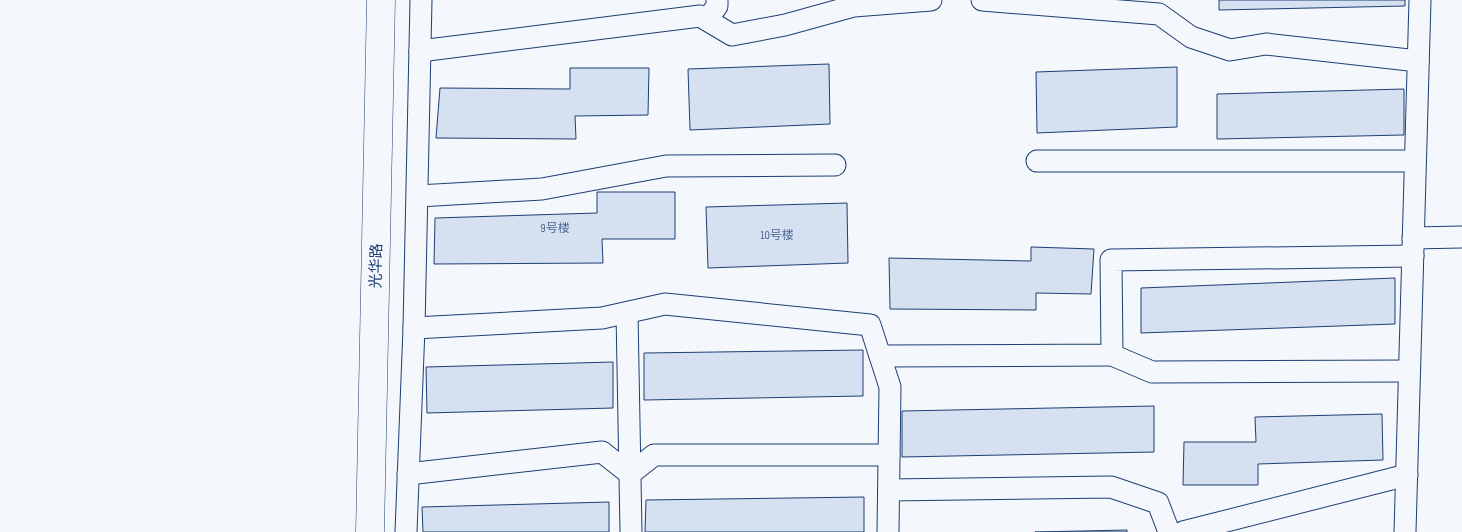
<svg xmlns="http://www.w3.org/2000/svg" width="1462" height="532" viewBox="0 0 1462 532" font-family="'Sofia Sans Condensed','Noto Sans SC',sans-serif">
	<rect width="100%" height="100%" fill="#f4f7fb"/>
	<!-- building -->
	<g fill="#d5e0f0" stroke="#1d3f73">
		<polygon points="1219,0 1405,0 1405,6 1219,10"/>
		<polygon points="829,64 830,124 690,130 688,69"/>
		<polygon points="1177,67 1177,127 1037,133 1036,72"/>
		<polygon points="570,68 649,68 648,115 575,116 576,139 436,138 440,88 570,89"/>
		<polygon points="1404,89 1404,135 1217,139 1217,94"/>
		<polygon points="597,192 675,192 675,239 602,239 603,263 434,264 435,218 597,213"/>
		<polygon points="847,203 848,263 708,268 706,207"/>
		<polygon points="1031,247 1094,249 1091,294 1036,293 1036,310 890,309 889,258 1031,261"/>
		<polygon points="1395,278 1395,324 1141,333 1141,288"/>
		<polygon points="863,350 863,396 644,400 644,353"/>
		<polygon points="613,362 613,408 427,413 426,367"/>
		<polygon points="1154,406 1154,452 902,457 902,411"/>
		<polygon points="1382,414 1383,460 1258,464 1258,485 1183,485 1184,442 1256,442 1255,417"/>
		<polygon points="864,497 864,532 645,532 646,500"/>
		<polygon points="609,502 609,532 423,532 422,507"/>
		<polygon points="1127,530 1127,532 1035,532"/>
	</g>
	<g fill="none" stroke-linecap="round" stroke-linejoin="round">
		<defs>
			<g id="minor">
				<polyline points="982,0 1159,14 1191,37 1230,50 1266,44 1418,61"/>
				<polyline points="707,20 717,6 717,0"/>
				<polyline points="420,51 700,16 732,35 785,25 854,6 931,0"/>
				<polyline points="1037,161 1415,161"/>
				<polyline points="418,196 542,189 666,166 835,165"/>
				<polyline points="1413,238 1462,237"/>
				<polyline points="627,313 631,532"/>
				<polyline points="414,328 602,318 665,304 870,325 890,387 888,532"/>
				<polyline points="1112,355 1152,372 1409,371"/>
				<polyline points="880,356 1112,355 1111,260 1413,256"/>
				<polyline points="408,474 602,452 630,474 654,455 889,455"/>
				<polyline points="889,490 1111,487 1158,503 1169,532"/>
				<polyline points="406,532 414,328 421,0"/>
				<polyline points="1183,532 1407,475"/>
				<polyline points="1405,532 1420,0"/>
			</g>
			<polyline id="tertiary" points="370,532 381,0"/>
		</defs>
		<!-- minor casing -->
		<use href="#minor" stroke="#1d3f73" stroke-width="23"/>
		<!-- tertiary casing -->
		<use href="#tertiary" stroke="#1d3f73" stroke-width="29"/>
		<!-- minor -->
		<use href="#minor" stroke="#f4f7fb" stroke-width="21"/>
		<!-- tertiary -->
		<use href="#tertiary" stroke="#f4f7fb" stroke-width="28"/>
	</g>
	<g text-anchor="middle" stroke-width="4" stroke-linejoin="round" paint-order="stroke">
		<!-- number labels -->
		<g font-size="12" fill="#4b6792">
			<text x="555" y="232">9号楼</text>
			<text x="777" y="239">10号楼</text>
		</g>
		<!-- street labels -->
		<g font-size="15" fill="#1d3f73" stroke="#f4f7fb">
			<text transform="translate(376 266) rotate(-89)" y="5">光华路</text>
		</g>
	</g>
</svg>
